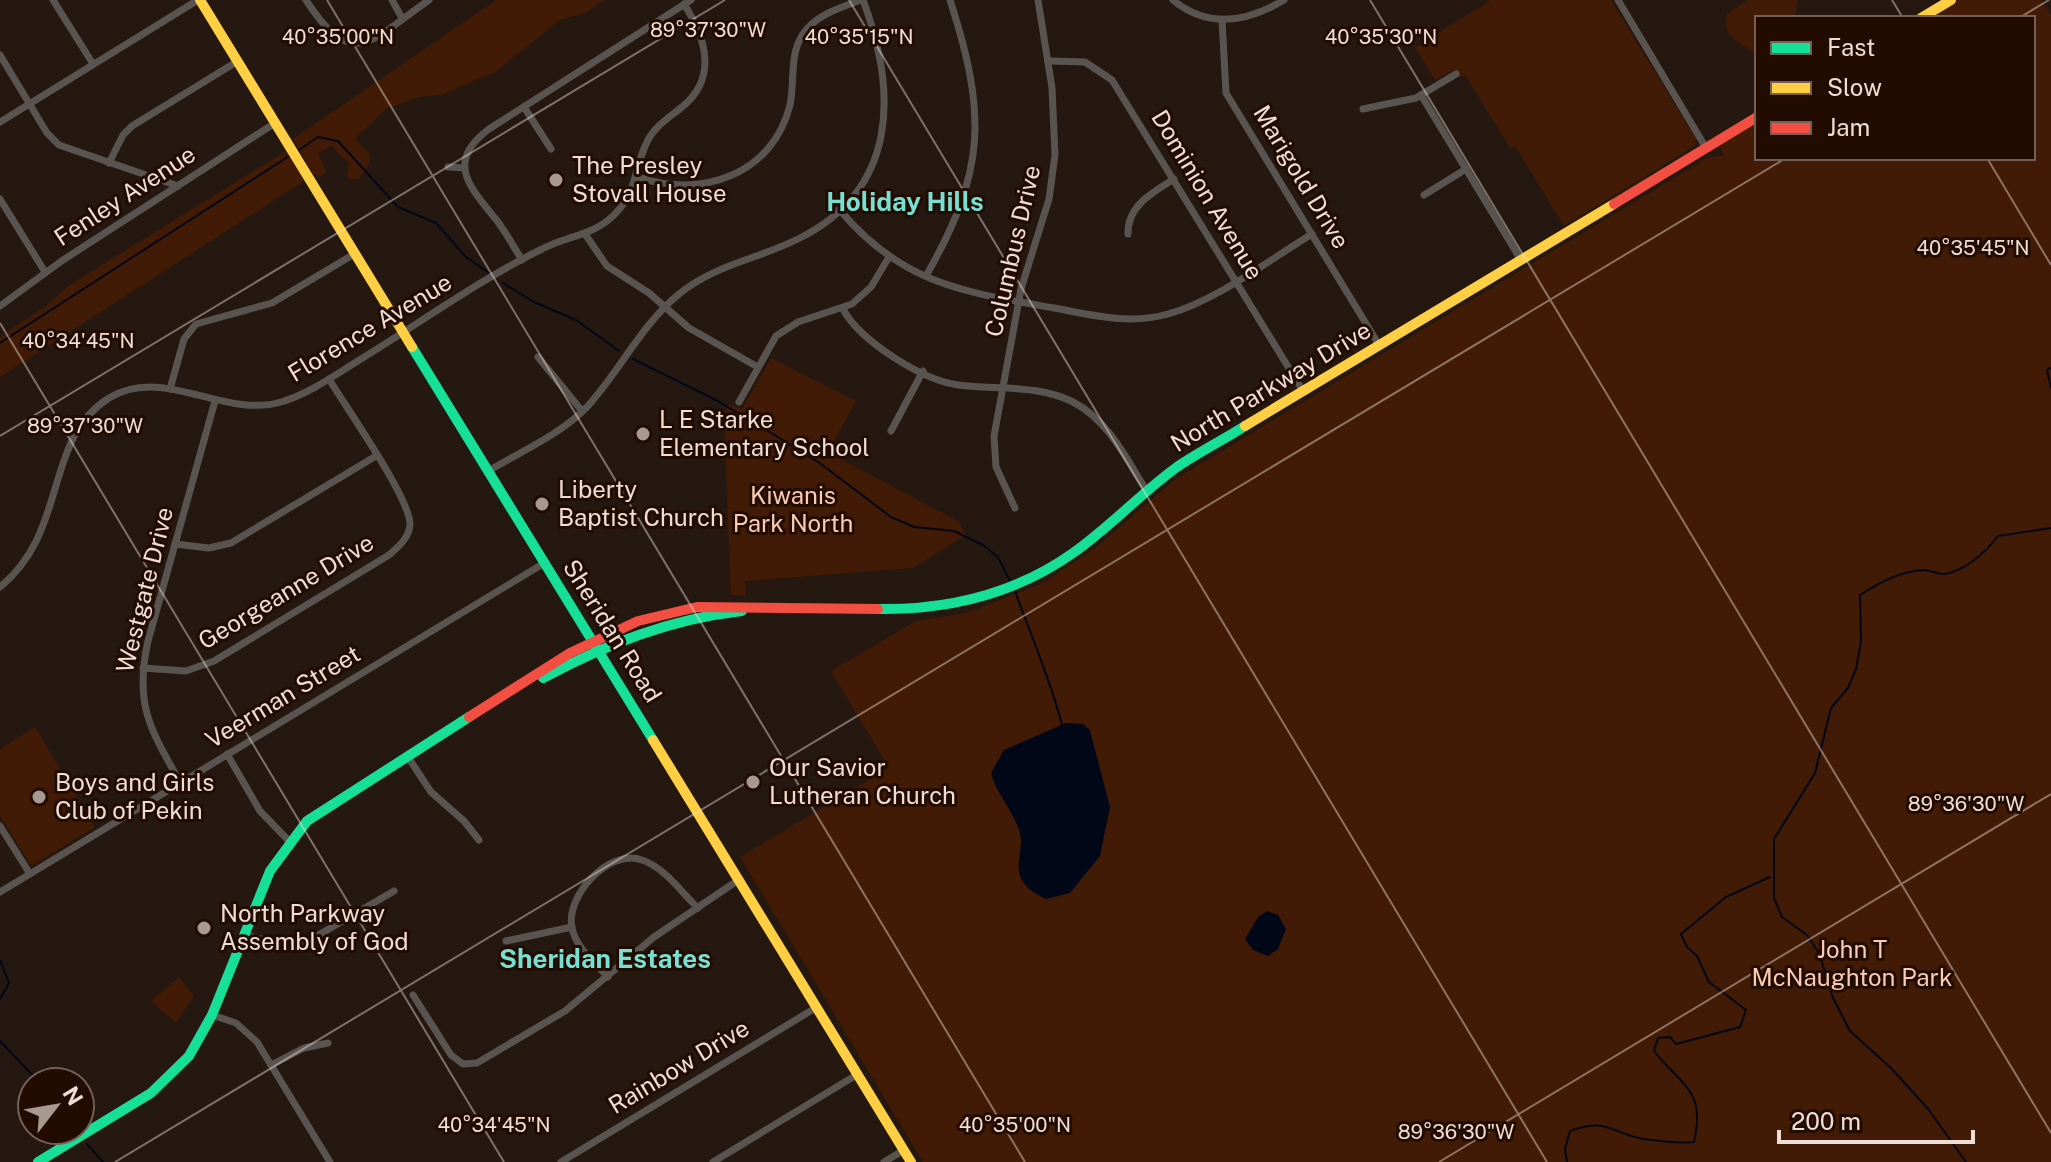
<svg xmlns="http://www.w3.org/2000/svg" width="2051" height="1162" viewBox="0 0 2051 1162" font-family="'Public Sans',sans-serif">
	<rect width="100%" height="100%" fill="#241811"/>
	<!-- green -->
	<g fill="#411b05">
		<polygon points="496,0 605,0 585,13 560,20 494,73 441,95 418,97 386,109 355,139 369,153 370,163 358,180 347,178 349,163 331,146 318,153 326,172 322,176 314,175 293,139"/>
		<polygon points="1491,0 1611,0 1696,139 1695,146 1564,226 1515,146 1510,148 1465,75 1459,78 1454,70 1435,80 1415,47"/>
		<path d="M1748,0H1798L1795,18H1757V50L1753,52C1736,40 1722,36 1727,14Z"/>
		<polygon points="1953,0 2042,0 2051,15 2051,1162 923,1162 740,857 889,768 831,671 916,621 966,613 1043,583 1098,546 1174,480 1707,158 1724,155 1717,142 1757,117 1757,158 2033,158 2033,18 1923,18"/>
		<polygon points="286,151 304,181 0,377 0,337 45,307 68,286"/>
		<polygon points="771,358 856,401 828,452 959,522 966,535 913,568 745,581 746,596 731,595 724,416 729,404 742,409"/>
		<polygon points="35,727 95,827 31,866 0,816 0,749"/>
		<polygon points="179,977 194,996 176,1023 151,1001"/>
	</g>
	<!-- water -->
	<g fill="#030819">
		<path d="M1066,723L1083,724L1090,730L1110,807L1100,856L1070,893L1046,899C1000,877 1028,856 1019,830C1012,809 996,793 991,773L1004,750Z"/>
		<polygon points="1267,911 1278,915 1286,929 1278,949 1268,956 1253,950 1245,939 1258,917"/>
	</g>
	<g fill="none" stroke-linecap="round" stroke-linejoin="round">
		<!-- stream -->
		<g stroke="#030819" stroke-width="2">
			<polyline points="299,150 318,137 338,141 398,207 436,223 466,257 489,273"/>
			<polyline points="503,283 534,302 576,320 619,351"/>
			<polyline points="0,343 289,156"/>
			<polyline points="633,359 716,400 773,434 821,464 891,517 914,527 954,531 983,545 998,557 1012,585"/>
			<polyline points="2051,368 2047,370 2051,388"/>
			<path d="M1015,591C1031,636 1050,678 1062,725"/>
			<polyline points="0,960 9,983 0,999"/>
			<polyline points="0,1041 39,1082"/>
			<polyline points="87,1144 103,1162"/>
			<path d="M1567,1162L1565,1149L1570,1131C1609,1117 1612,1134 1644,1139C1659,1141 1678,1144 1694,1142C1706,1089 1682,1087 1654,1051L1658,1038L1670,1037L1676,1044L1740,1027L1746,1010L1709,982L1697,956L1687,947L1681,934L1726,897L1770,877"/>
			<path d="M1966,1162L1929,1110L1892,1069L1850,1031L1833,998L1819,953L1807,935L1782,917L1774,898V839L1815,773L1831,708L1848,688L1856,669L1861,641L1860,595C1879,583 1900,571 1924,570C1930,570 1937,574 1943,574C1964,572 1986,552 1998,536L2051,528"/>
		</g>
		<!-- street -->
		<g stroke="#5a5451" stroke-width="7">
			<polyline points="53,0 93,64"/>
			<path d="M306,0C353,73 371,40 429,0"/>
			<polyline points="392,0 402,18"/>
			<path d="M1173,0C1208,29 1247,22 1284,0"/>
			<polyline points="1618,0 1706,148"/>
			<polyline points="1222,20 1226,93 1379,345"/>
			<polyline points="0,55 47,133 59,145 178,186"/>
			<polyline points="1049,61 1085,62 1112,80 1303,391"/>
			<polyline points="1421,95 1521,260"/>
			<polyline points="524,107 551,149"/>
			<polyline points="1363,109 1416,98 1456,74"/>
			<polyline points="0,122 198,0"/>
			<polyline points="109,163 123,135 132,126 238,61"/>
			<polyline points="448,167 465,168"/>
			<path d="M638,177C700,199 773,175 790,105C795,81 789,55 803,34C817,14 840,8 861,0"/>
			<polyline points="1424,195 1466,169"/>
			<polyline points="0,199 45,272"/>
			<path d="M839,209C901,284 964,292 1054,308C1092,315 1130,325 1168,314C1216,301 1269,260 1312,234"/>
			<polyline points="585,234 607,266 649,293 689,328 756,366"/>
			<path d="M1128,234C1127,206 1153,192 1174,179"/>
			<path d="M522,260C513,246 505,230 494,217C468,185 446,161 489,129L691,0"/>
			<path d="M926,276C986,171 987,115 950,0"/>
			<polyline points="0,306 63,260 275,123"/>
			<path d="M843,309C860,341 922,380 958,385C996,390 1037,384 1073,402C1108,420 1126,458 1146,490"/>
			<polyline points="538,357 582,411"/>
			<polyline points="170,389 184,339 196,324 272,303 356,253"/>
			<polyline points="739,402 776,336 798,322 852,304 871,287 889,257"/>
			<polyline points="891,431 923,371"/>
			<path d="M490,470C522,451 561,434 587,407C620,371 641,325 679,294C716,264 759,259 800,238C899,188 897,91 863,0"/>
			<polyline points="1015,508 996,467 994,436 1021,289 1049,199 1055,155 1052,88 1038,0"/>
			<polyline points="175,544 209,548 231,543 376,456"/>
			<path d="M0,587C69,531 43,439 109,398C164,365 223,419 281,402C309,394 335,375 361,359C420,323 479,280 542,249C566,236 592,236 613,216C639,191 633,168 648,140C655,126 670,117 682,107C718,78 706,38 684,4"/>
			<path d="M143,668L186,671L214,661L389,555C398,547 409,538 410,525C411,499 345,406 329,379"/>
			<polyline points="227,754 260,811 289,841"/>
			<polyline points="408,757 431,792 464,821 479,840"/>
			<path d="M180,782C150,729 134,704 148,641L215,401"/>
			<polyline points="0,826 30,874"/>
			<polyline points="0,892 546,562"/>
			<polyline points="244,935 298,947 394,891"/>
			<polyline points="506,941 572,927"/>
			<path d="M608,977C595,963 576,948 572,928C565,896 609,848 642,860C664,867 682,893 698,908"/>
			<polyline points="413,995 451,1055 463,1064 477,1063 565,1011 654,937 740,879"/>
			<polyline points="212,1015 236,1023 257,1042 330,1162"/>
			<polyline points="271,1065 304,1048 328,1043"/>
			<polyline points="561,1162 817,1007"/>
			<polyline points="713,1162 858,1074"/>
			<polyline points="884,1162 904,1150"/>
		</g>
		<!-- fast -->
		<g stroke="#16e098" stroke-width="10">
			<polyline points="412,347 653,740"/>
			<path d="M878,609C949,610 1015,594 1073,553C1110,527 1141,493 1177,467C1199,452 1223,440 1245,426"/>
			<path d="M543,678C607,644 670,619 742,611"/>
			<polyline points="38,1162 151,1093 189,1056 212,1015 270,871 307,821 469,717"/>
		</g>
		<!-- slow -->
		<g stroke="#ffcf43" stroke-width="10">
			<polyline points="200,0 412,347"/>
			<polyline points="1921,18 1951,0"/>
			<polyline points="1245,426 1614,204"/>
			<polyline points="653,740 911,1162"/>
		</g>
		<!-- jam -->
		<g stroke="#f24e42" stroke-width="10">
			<polyline points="1614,204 1757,117"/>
			<polyline points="469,717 570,653 638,621 697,607 878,609"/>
		</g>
	</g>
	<!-- ticks -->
	<path fill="none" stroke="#eeddd5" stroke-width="2" stroke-opacity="0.45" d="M327,0L1025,1162M849,0L1547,1162M1370,0L2051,1133M1892,0L1903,18M2019,18L2049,0M1987,158L2051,265M0,323L504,1162M0,436L725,0M115,1162L1786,158M1439,1162L2051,794"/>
	<!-- markers -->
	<g fill="#a79890" stroke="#220c02" stroke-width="3">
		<circle cx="556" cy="180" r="8"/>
		<circle cx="643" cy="434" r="8"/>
		<circle cx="542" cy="504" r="8"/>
		<circle cx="753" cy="782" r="8"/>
		<circle cx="39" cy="797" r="8"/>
		<circle cx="204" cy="928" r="8"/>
	</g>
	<g text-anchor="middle" stroke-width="6" stroke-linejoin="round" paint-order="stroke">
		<!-- poi labels -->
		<g font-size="24" fill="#eeddd5" stroke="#220c02" text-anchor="start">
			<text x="572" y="174">The Presley<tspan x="572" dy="28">Stovall House</tspan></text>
			<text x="659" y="428">L E Starke<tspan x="659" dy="28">Elementary School</tspan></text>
			<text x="558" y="498">Liberty<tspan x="558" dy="28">Baptist Church</tspan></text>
			<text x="769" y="776">Our Savior<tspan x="769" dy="28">Lutheran Church</tspan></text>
			<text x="55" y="791">Boys and Girls<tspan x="55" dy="28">Club of Pekin</tspan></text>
			<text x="220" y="922">North Parkway<tspan x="220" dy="28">Assembly of God</tspan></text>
		</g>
		<!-- street labels -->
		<g font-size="24" fill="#eeddd5" stroke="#220c02">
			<text transform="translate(1301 177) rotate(59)" y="8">Marigold Drive</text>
			<text transform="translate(1207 195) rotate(59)" y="8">Dominion Avenue</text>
			<text transform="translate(125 196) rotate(-33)" y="8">Fenley Avenue</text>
			<text transform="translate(1013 251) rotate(-77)" y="8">Columbus Drive</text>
			<text transform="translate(370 328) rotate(-31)" y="8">Florence Avenue</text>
			<text transform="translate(1271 387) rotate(-31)" y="8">North Parkway Drive</text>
			<text transform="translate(145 590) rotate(-76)" y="8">Westgate Drive</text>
			<text transform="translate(286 592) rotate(-31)" y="8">Georgeanne Drive</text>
			<text transform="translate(612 631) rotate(58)" y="8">Sheridan Road</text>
			<text transform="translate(283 697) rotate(-31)" y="8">Veerman Street</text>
			<text transform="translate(679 1067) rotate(-31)" y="8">Rainbow Drive</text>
		</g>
		<!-- park labels -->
		<g font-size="24" fill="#facab3" stroke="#220c02">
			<text x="793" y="504">Kiwanis<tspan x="793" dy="28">Park North</tspan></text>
			<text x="1852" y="958">John T<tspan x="1852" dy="28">McNaughton Park</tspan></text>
		</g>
		<!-- neighbourhood labels -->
		<g font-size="26" font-weight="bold" fill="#77e0d2" stroke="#220c02">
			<text x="905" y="211">Holiday Hills</text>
			<text x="605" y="968">Sheridan Estates</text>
		</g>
	</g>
	<g font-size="20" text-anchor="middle" fill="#eeddd5" stroke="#220c02" stroke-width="6" stroke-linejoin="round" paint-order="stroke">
		<text x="708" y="37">89°37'30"W</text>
		<text x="1381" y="44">40°35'30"N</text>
		<text x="338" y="44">40°35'00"N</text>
		<text x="859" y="44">40°35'15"N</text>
		<text x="1973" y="255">40°35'45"N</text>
		<text x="78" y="348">40°34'45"N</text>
		<text x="85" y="433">89°37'30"W</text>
		<text x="1966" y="811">89°36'30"W</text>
		<text x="494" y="1132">40°34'45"N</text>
		<text x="1015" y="1132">40°35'00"N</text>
		<text x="1456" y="1139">89°36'30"W</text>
	</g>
	<!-- legend -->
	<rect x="1755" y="16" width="280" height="144" fill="#220c02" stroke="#746056" stroke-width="2"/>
	<rect x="1771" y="42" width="40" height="12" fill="#16e098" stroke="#746056" stroke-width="2"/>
	<text x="1827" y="56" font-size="24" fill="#eeddd5">Fast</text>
	<rect x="1771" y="82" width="40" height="12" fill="#ffcf43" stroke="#746056" stroke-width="2"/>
	<text x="1827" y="96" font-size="24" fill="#eeddd5">Slow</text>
	<rect x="1771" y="122" width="40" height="12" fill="#f24e42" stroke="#746056" stroke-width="2"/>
	<text x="1827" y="136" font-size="24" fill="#eeddd5">Jam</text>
	<!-- north arrow -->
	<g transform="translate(56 1106) rotate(59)"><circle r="38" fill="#220c02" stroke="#746056" stroke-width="2"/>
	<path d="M0-6L14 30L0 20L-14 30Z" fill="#a79890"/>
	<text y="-12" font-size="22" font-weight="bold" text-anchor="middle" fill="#eeddd5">N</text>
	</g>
	<!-- scale -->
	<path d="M1779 1130v12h194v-12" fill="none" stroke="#eeddd5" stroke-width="4"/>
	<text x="1791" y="1130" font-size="24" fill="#eeddd5" stroke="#220c02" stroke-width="6" paint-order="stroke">200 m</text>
</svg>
